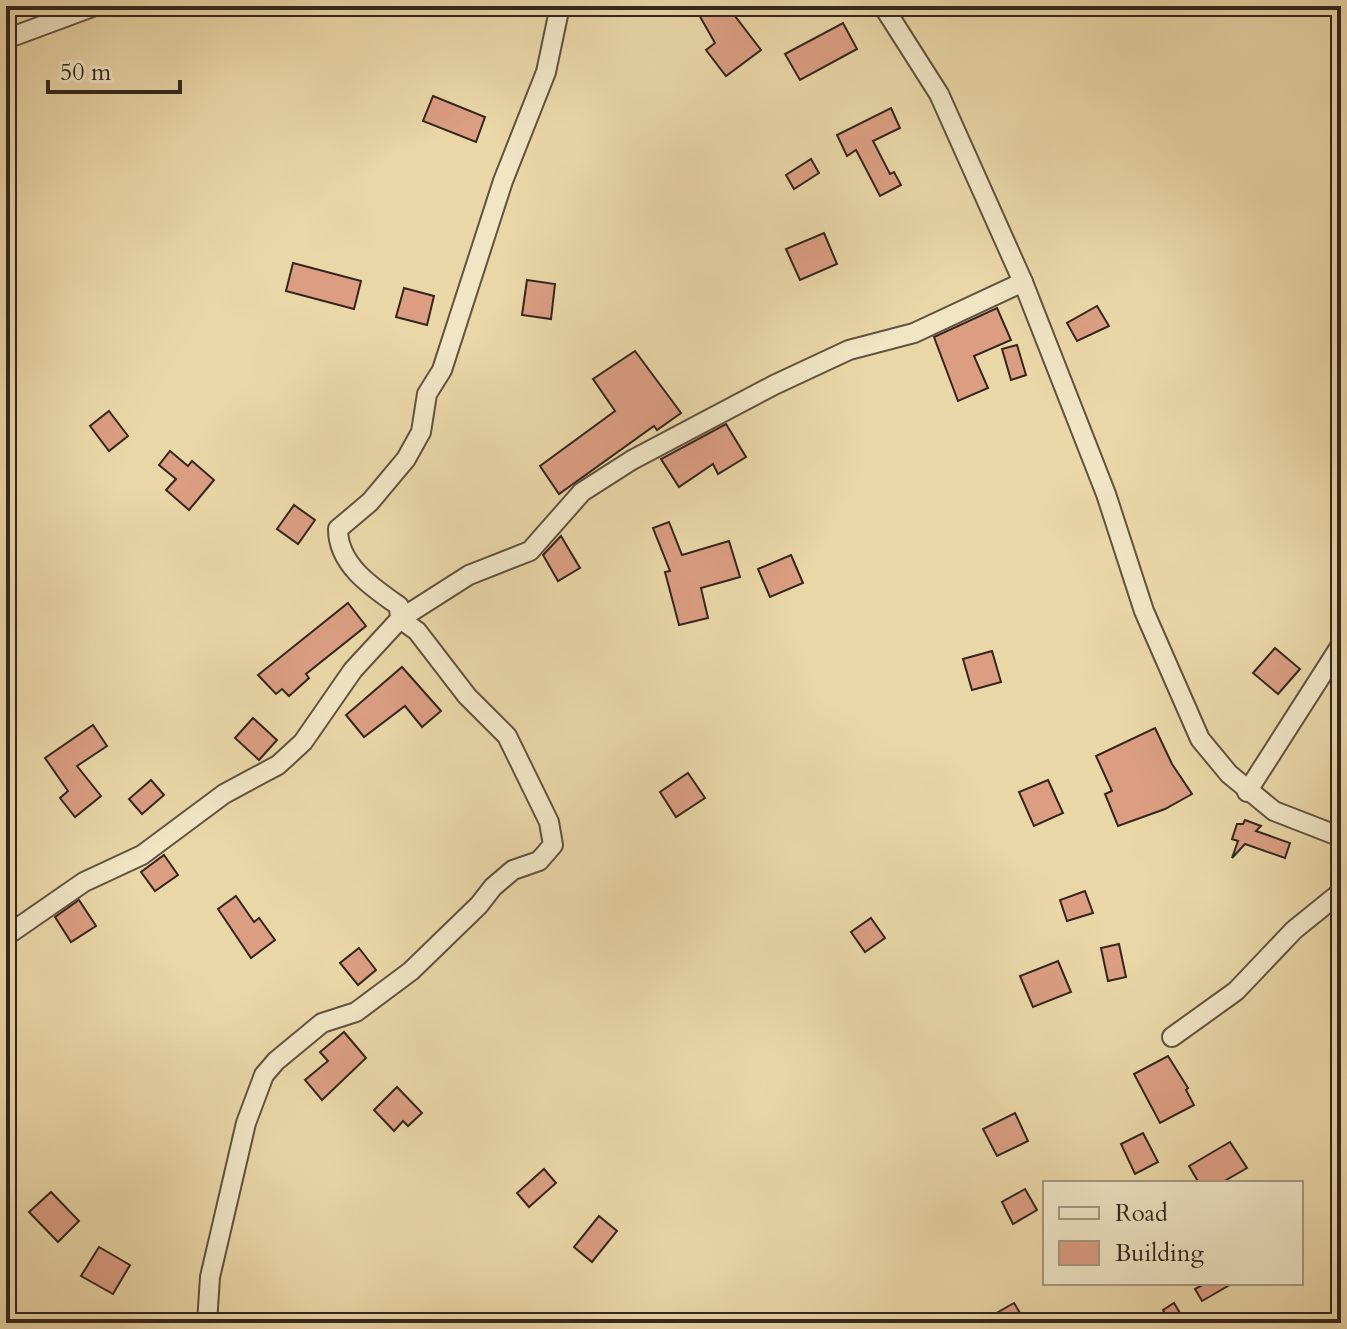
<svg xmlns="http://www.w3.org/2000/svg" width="1347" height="1329" viewBox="0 0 1347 1329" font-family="Cardo,serif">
	<rect width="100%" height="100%" fill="#ead7a8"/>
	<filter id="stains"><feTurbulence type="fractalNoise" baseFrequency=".0025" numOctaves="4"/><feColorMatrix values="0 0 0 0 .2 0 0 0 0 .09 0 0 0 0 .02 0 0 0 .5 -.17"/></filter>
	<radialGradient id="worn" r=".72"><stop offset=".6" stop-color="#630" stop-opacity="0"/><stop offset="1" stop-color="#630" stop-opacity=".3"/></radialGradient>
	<!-- building -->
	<g fill="#db9e83" stroke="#34261e" stroke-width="2">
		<polygon points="694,6 753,6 735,16 761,50 726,76 706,50 715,43"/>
		<polygon points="843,23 857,49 800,80 785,54"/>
		<polygon points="433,96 485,117 476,142 423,121"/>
		<polygon points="891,108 900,128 873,141 890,174 894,172 901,185 880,196 856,150 847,156 837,135"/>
		<polygon points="811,159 819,173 794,189 786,175"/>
		<polygon points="824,233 837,264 800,280 786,249"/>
		<polygon points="293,263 361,281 354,309 286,291"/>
		<polygon points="527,280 555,284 551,319 522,315"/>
		<polygon points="404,288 434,296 427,325 396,317"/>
		<polygon points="1097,306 1109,326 1077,341 1067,323"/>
		<polygon points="997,308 1011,340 974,356 988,388 958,401 934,337"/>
		<polygon points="1017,345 1026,375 1011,380 1002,349"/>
		<polygon points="635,351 681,413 657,430 654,426 559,494 540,466 615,411 593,379"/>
		<polygon points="109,411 128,436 109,451 90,426"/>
		<polygon points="726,424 746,457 718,474 713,464 679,487 661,459"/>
		<polygon points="170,451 188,466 192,461 214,480 189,510 166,490 176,479 159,465"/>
		<polygon points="294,505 315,520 298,544 277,529"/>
		<polygon points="669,522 682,555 729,541 740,577 701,588 708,618 679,625 665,572 670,571 653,528"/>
		<polygon points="561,536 580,568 558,581 543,555"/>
		<polygon points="791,555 803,583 770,597 758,569"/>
		<polygon points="348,603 366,626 306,674 309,678 289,696 282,689 276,694 258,675"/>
		<polygon points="1275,648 1300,669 1278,694 1253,673"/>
		<polygon points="992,651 1001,682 972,690 963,659"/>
		<polygon points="402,667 441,711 422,727 405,706 364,737 346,715"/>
		<polygon points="253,718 277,740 259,760 235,738"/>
		<polygon points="93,725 107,746 77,766 101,796 75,817 60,798 68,791 45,758"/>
		<polygon points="1155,728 1172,764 1192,794 1165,809 1118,826 1105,794 1112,791 1096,756"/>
		<polygon points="688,773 705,798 676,817 660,792"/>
		<polygon points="151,780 164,795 142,814 129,799"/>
		<polygon points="1048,780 1063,813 1034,826 1019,792"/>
		<polygon points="1245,820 1261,826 1256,831 1290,843 1285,858 1245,844 1232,858 1238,841 1232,839 1237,824 1243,824"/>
		<polygon points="164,855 178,875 155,891 141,872"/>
		<polygon points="1085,891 1093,913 1067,921 1060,900"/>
		<polygon points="236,896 254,922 259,918 275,940 251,958 218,909"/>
		<polygon points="79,900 96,926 71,942 55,917"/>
		<polygon points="871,918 885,938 865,952 851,932"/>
		<polygon points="1119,944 1126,977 1108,981 1101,948"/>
		<polygon points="359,948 376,970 358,985 340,963"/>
		<polygon points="1058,961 1071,992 1033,1007 1020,976"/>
		<polygon points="344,1032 366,1058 322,1100 305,1080 328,1061 320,1052"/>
		<polygon points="1168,1056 1188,1088 1186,1090 1194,1105 1160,1123 1134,1074"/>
		<polygon points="397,1087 422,1113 408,1126 403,1121 394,1131 374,1110"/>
		<polygon points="1015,1113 1028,1141 997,1156 983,1129"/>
		<polygon points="1143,1133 1158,1162 1135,1174 1121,1144"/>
		<polygon points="1230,1142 1247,1168 1221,1183 1199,1183 1189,1166"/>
		<polygon points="544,1169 556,1183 529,1207 517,1193"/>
		<polygon points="1025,1189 1037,1210 1013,1224 1002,1202"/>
		<polygon points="51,1192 79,1221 58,1242 29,1212"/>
		<polygon points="599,1216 617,1231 592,1262 574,1247"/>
		<polygon points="99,1247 130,1265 113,1294 81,1276"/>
		<polygon points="1206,1283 1233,1283 1202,1301 1195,1289"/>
		<polygon points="1014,1303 1026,1323 979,1323"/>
		<polygon points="1174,1303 1186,1323 1170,1323 1163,1310"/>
	</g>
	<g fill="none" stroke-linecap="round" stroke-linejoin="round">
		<defs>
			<g id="minor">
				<polyline points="883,6 939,94 1023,282 1106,494 1144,611 1200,739 1229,774 1274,811 1341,837"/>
				<polyline points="6,39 95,6"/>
				<polyline points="1247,792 1341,645"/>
				<polyline points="6,936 84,882 142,855 224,794 278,765 303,742 353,670 400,619 469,575 530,551 582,492 632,460 774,385 849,350 914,333 1023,282"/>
				<polyline points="1172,1037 1236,991 1294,930 1341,892"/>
				<path d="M207,1323L210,1277L246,1123L264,1075L276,1061L322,1023L356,1012L411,971L479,905L493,887L513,870L539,861L553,845L549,822L507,736L467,696L417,631L400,619L399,606C372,587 338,565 338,529L370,502L406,459L421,432L427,394L442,370L503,181L546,72L560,6"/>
			</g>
		</defs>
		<!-- minor casing -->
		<use href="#minor" stroke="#625240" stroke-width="22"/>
		<!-- minor -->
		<use href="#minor" stroke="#f1e5c6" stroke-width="18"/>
	</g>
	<!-- margin -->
	<rect width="1347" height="1329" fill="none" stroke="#ead7a8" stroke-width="32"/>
	<rect x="8" y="8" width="1331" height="1313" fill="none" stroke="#34261e" stroke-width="4"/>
	<rect x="16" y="16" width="1315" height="1297" fill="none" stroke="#34261e" stroke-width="2"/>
	<!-- legend -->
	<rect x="1043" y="1181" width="260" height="104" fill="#f1e5c6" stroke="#a59983" stroke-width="2"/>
	<rect x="1059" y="1207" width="40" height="12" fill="#f1e5c6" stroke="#a59983" stroke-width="2"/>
	<text x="1115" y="1221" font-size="24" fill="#34261e">Road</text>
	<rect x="1059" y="1241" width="40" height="24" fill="#db9e83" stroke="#a59983" stroke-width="2"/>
	<text x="1115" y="1261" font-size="24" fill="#34261e">Building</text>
	<!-- scale -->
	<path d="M48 80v12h132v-12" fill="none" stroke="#34261e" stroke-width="4"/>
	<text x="60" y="80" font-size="24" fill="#34261e" stroke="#f1e5c6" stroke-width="6" paint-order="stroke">50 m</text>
	<rect width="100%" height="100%" filter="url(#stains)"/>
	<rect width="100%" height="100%" fill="url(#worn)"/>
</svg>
